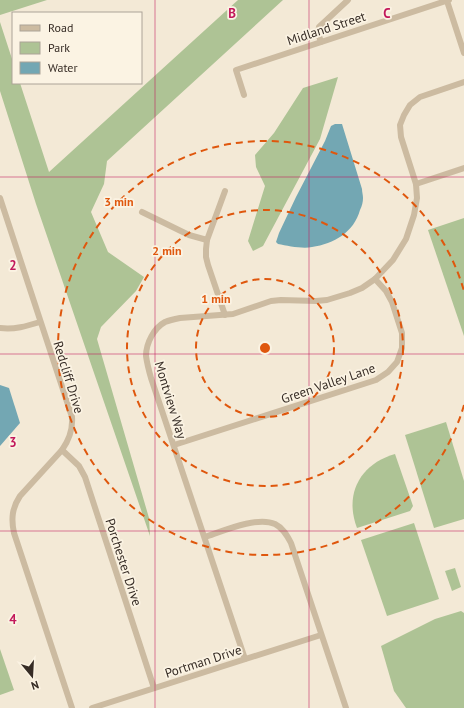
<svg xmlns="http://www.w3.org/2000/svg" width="464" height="708" viewBox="0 0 464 708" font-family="'PT Sans',sans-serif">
	<rect width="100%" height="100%" fill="#f3e9d6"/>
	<!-- green -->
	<g fill="#aec395">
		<polygon points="0,0 47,0 0,15"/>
		<polygon points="238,0 283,0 107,161 104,184 91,212 108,252 144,277 136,291 101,327 97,339 149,518 150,536 36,204 0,91 0,22 13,62 13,83 20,83 49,172"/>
		<polygon points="338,77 320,139 263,246 253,251 248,241 265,186 256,167 255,155 274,133 303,88"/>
		<polygon points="464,218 464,336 428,230"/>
		<polygon points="446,422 464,481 464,519 434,528 405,435"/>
		<path d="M395,454L413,506L410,511L357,528C344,494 360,464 395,454Z"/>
		<polygon points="414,523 439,599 387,616 361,540"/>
		<polygon points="455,568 461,587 452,591 445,571"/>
		<polygon points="461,611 464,613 464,708 406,708 394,691 381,646 435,619"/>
		<polygon points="0,649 14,690 0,695"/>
	</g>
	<!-- water -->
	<g fill="#73a7b3">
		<path d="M335,124H342L362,189C362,192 363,195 363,198C363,202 362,206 360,210C354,232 334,244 312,247C303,249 288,246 278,244L276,242L279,233L296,197L325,141L331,126Z"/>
		<polygon points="0,385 9,388 20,423 0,446"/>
	</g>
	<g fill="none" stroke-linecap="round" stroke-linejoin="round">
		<!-- minor -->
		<g stroke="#ccbba1" stroke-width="6">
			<polyline points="447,1 464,53"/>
			<polyline points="321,42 318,33 319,27 348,0"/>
			<polyline points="244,95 236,70 449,0"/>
			<polyline points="416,184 464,168"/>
			<path d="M0,198L72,417C73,430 69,440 62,450L20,496C12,508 11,519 14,533L72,708"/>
			<polyline points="142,212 189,235 207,240"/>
			<polyline points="225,315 208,265 206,257 206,249 207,240 225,191"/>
			<path d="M0,328C14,330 27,326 40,322"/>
			<polyline points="174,445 376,380 388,372 397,362 402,348 402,333 392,302 386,291 375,279"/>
			<polyline points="62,450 79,466 85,477 154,688"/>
			<path d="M205,537C223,531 257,516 275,524C283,528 287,535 291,543L346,708"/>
			<path d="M245,659L151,378C149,371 147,363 146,356C146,343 154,328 165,322C170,320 175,319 180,318L233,314L271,301L281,300L316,301L327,300L350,293L362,288L375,279L393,260L406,239L414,215L417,198L416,184L401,137L400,125L404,115L410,105L420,97L464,82"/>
			<polyline points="92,708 321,635"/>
		</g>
	</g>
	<!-- grid -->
	<path fill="none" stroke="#c2185b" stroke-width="1" stroke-opacity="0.55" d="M155,0V708M309,0V708M0,177H464M0,354H464M0,531H464"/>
	<!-- distance rings -->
	<g fill="none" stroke="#df570d" stroke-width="2" stroke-dasharray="7 5">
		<circle cx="265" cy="348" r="69"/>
		<circle cx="265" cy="348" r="138"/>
		<path d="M464 405A207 207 0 1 1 464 291"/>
	</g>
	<g text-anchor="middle" stroke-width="3.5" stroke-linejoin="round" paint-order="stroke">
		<!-- street labels -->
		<g font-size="13" fill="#362c25" stroke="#fbf3e3">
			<text transform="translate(326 28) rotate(-18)" y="5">Midland Street</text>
			<text transform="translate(69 377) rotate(73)" y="5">Redcliff Drive</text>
			<text transform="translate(328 383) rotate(-19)" y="5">Green Valley Lane</text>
			<text transform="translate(171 400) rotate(73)" y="5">Montview Way</text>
			<text transform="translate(124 562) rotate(72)" y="5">Porchester Drive</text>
			<text transform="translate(203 661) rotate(-18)" y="5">Portman Drive</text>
		</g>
	</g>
	<g font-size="13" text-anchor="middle" font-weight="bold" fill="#c2185b" stroke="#fbf3e3" stroke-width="3.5" stroke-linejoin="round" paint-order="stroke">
		<text x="232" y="18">B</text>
		<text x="387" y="18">C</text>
		<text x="13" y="270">2</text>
		<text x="13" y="447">3</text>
		<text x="13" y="624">4</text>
	</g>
	<circle cx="265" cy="348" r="6" fill="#df570d" stroke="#fbf3e3" stroke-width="2"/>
	<g font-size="12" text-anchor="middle" font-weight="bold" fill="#df570d" stroke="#fbf3e3" stroke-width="3.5" stroke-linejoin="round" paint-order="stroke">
		<text x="119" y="206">3 min</text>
		<text x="167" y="255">2 min</text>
		<text x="216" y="303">1 min</text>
	</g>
	<!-- legend -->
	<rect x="12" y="12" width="130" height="72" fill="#fbf3e3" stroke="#aca397"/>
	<rect x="20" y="25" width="20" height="6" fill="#ccbba1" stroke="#aca397"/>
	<text x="48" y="32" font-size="12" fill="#362c25">Road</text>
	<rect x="20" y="42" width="20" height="12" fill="#aec395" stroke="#aca397"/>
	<text x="48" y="52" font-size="12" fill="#362c25">Park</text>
	<rect x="20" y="62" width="20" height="12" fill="#73a7b3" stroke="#aca397"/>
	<text x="48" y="72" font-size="12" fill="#362c25">Water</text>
	<!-- north arrow -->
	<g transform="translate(32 676) rotate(162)" stroke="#fbf3e3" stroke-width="3" paint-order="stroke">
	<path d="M0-3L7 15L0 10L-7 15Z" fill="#362c25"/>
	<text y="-6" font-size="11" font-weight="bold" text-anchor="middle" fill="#362c25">N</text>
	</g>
</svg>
